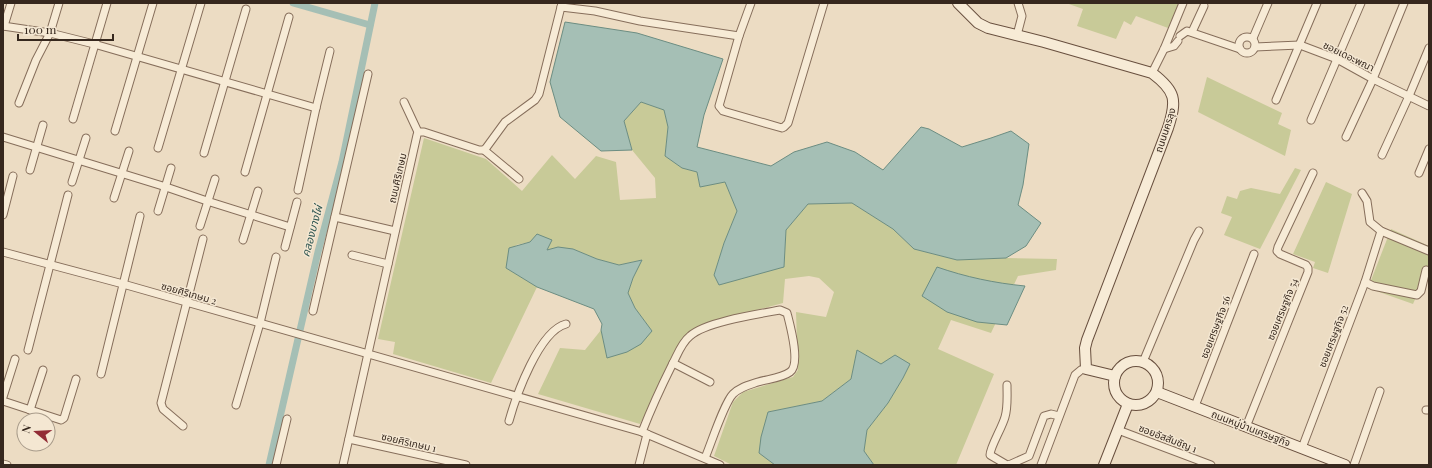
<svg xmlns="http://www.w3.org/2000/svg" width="1432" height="468" viewBox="0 0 1432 468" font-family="'Playfair Display','Noto Sans Thai',serif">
	<rect width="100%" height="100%" fill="#ecdcc3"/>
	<!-- green -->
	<g fill="#c8ca98">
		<polygon points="1066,3 1179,3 1168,28 1136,16 1131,25 1124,21 1116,39 1077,26 1083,9"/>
		<polygon points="1207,77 1282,113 1278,124 1291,130 1285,156 1198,112"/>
		<polygon points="641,102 664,110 668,127 665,156 682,168 697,172 700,187 725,181 737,211 724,243 714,275 784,267 786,230 808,204 852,203 893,229 914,249 957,260 1006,258 1057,259 1056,270 1018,276 991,333 951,320 938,349 994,374 956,465 874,465 864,451 867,430 888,403 903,378 910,364 881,364 857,351 851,379 822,401 768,412 759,453 775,465 732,465 714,456 733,402 743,392 793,377 798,370 796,312 826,317 834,292 819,278 809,276 785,279 783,303 701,325 686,336 640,424 538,394 560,348 585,350 601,330 603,339 652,331 635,308 628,293 633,278 641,260 619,265 597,259 573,249 546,250 530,242 516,245 506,268 537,287 491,383 393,354 395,342 378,339 424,138 486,159 522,191 552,155 575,179 596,156 616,162 620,200 656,198 655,178 632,150 624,121"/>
		<polygon points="1295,168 1301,170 1260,249 1224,235 1232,217 1221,213 1227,196 1237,199 1240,191 1251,188 1280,194"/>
		<polygon points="1326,182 1352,194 1328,273 1313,268 1315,262 1293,254"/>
		<polygon points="1391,229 1429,246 1429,267 1413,304 1368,288"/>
	</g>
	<!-- water -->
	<g fill="#a5bfb5" stroke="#6c8d82">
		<polygon points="565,22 637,33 723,59 704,115 697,147 771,166 794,152 827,142 855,152 883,170 921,127 929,129 962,147 991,138 1011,131 1029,144 1023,185 1018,205 1041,223 1026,246 1006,258 957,260 914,249 893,229 852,203 808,204 786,230 784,267 719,285 714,275 724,243 737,211 725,182 700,187 697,172 682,168 665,156 668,127 664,110 641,102 624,121 632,150 601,151 560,117 550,82"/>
		<polygon points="537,234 552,240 547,250 558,247 573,249 597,259 619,265 642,260 633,278 628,293 635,308 652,331 641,344 627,352 607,358 601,330 602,324 594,309 537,287 506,268 509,248 530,242"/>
		<path d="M937,267C966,277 994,283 1025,286L1007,325L977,322L947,312L922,296Z"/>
		<polygon points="857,350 881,364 895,355 910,364 903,378 888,403 867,430 864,451 874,465 775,465 759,453 761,437 768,412 822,401 851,379"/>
	</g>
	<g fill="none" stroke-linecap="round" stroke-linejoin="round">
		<!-- canal -->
		<g stroke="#a5bfb5" stroke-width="7">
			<polyline points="293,3 370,25"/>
			<polyline points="269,465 318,252 342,162 375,3"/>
		</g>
		<defs>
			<g id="street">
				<polyline points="751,3 739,36 719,106 723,111 782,128 784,127 788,123 824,3"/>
				<polyline points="561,7 595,11 640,21 739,36"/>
				<polyline points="3,26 50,33 94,44 316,108"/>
				<polyline points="4,26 11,3"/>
				<polyline points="1192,32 1204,6"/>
				<polyline points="1017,35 1022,16 1018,3"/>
				<polyline points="1180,36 1187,31 1240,49"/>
				<circle cx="1247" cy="45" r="8"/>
				<polyline points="1253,38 1268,3"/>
				<polyline points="1255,47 1300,45 1337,59 1373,79 1429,106"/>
				<polyline points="1164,49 1174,46 1178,41"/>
				<polyline points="1152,73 1164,49 1183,3"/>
				<polyline points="1276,100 1317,3"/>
				<polyline points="404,102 418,132"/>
				<polyline points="19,103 36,60 50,33 59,3"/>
				<polyline points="73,119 107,3"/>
				<polyline points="1311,120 1361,3"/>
				<polyline points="115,131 153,3"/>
				<polyline points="3,137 166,187 207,201 290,227"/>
				<polyline points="1346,137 1373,79 1404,3"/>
				<polyline points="158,148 201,3"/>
				<polyline points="484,150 519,179"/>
				<polyline points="204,153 246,9"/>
				<polyline points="1382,155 1409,96 1429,48"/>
				<polyline points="30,170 43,125"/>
				<polyline points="245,172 289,17"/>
				<polyline points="1419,173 1429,149"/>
				<polyline points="72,182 86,138"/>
				<polyline points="298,190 316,108 330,51"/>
				<polyline points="1362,193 1367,201 1370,222 1381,231 1429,251"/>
				<polyline points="114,198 129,151"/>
				<polyline points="158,211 171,168"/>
				<polyline points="3,215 13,176"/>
				<polyline points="335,217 395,231"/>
				<polyline points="200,226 215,179"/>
				<polyline points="243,240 258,191"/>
				<polyline points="285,247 297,202"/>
				<polyline points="3,252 123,284 642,432 720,465"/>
				<polyline points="352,255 388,264"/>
				<polyline points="1365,282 1373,286 1417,295 1421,291 1426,270"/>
				<polyline points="313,311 368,74"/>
				<polyline points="28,350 68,195"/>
				<polyline points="1143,362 1194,240 1199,231"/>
				<polyline points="673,363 710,382"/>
				<polyline points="101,374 140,216"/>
				<path d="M1007,385C1007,396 1008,407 1005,417C1002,428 990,447 990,455L1007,465L1011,464L1029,456L1044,416L1051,414L1059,416"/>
				<polyline points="3,397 15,359"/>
				<polyline points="3,401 61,420 64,418 76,379"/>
				<polyline points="236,405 260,323 276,257"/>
				<polyline points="1195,406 1254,254"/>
				<polyline points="30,410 43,370"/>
				<polyline points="1426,410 1429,410"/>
				<path d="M509,421C516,396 539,331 566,324"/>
				<polyline points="183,426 163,409 161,403 203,239"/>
				<polyline points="1246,427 1308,272 1308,268 1306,265 1280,254 1277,251 1278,247 1313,173"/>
				<polyline points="1118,430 1211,465"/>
				<path d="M642,432C651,409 661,387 672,365C677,356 681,343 690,336C705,322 758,314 780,310L787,313C790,325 801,364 790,372C782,378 768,379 758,382C749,385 740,387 733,394C724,403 711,444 705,458"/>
				<polyline points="349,439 466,465"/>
				<polyline points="1302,448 1365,282 1381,231"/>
				<polyline points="3,464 7,465"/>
				<polyline points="276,465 287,419"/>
				<polyline points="343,465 417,135 418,132 424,132 479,150 484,150 486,148 505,122 535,100 539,94 562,3"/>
				<polyline points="639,465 647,434"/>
				<polyline points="1041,465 1075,375 1081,370 1086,369"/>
				<polyline points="1354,465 1380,391"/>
			</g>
			<g id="secondary">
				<path d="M958,3L978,23L988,28L1044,42L1152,73C1176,91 1177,100 1168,128L1087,340L1085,348L1086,369L1115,376"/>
				<circle cx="1136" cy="383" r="22"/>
				<polyline points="1157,392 1345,465"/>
				<polyline points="1104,465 1128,404"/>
			</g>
		</defs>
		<!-- street casing -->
		<use href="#street" stroke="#866e5b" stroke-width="9"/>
		<!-- secondary casing -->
		<use href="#secondary" stroke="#684f3e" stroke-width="12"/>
		<!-- street -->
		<use href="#street" stroke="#f7ebd6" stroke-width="7"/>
		<!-- secondary -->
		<use href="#secondary" stroke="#f7ebd6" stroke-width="10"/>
	</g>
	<g text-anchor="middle" stroke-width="3" stroke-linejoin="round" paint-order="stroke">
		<!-- street labels -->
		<g font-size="10" fill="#36281e" stroke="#f4e7d2">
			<text transform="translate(1349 56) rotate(26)" y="4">ซอยเดอะพณา</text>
			<text transform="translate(1165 130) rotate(-72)" y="4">ถนนนครลุง</text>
			<text transform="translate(397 178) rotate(-77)" y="4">ถนนศิริเกษม</text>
			<text transform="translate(189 293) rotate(16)" y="4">ซอยศิริเกษม 2</text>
			<text transform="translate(1282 309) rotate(-68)" y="4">ซอยเศรษฐกิจ 54</text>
			<text transform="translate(1215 327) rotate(-69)" y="4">ซอยเศรษฐกิจ 56</text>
			<text transform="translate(1333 336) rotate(-69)" y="4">ซอยเศรษฐกิจ 52</text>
			<text transform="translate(1251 428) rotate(21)" y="4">ถนนหมู่บ้านเศรษฐกิจ</text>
			<text transform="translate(1168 438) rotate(21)" y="4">ซอยอัสสัมชัญ 1</text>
			<text transform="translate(409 442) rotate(13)" y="4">ซอยศิริเกษม 1</text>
		</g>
		<!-- water labels -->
		<g font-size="11" font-style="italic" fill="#2e5550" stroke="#f4e7d2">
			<text transform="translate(312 231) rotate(-75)" y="4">คลองบางไผ่</text>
		</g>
	</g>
	<!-- border -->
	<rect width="1432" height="468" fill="none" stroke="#36281e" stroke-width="8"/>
	<!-- north arrow -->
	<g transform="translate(36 432) rotate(288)"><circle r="19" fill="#f4e7d2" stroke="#a89b8a"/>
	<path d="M0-3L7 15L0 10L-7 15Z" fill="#922d36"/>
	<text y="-6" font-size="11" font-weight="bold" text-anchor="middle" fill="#36281e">N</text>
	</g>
	<!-- scale -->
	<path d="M18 34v6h95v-6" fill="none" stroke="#36281e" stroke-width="2"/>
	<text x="24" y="34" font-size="12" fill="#36281e" stroke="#f4e7d2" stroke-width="3" paint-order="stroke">100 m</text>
</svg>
